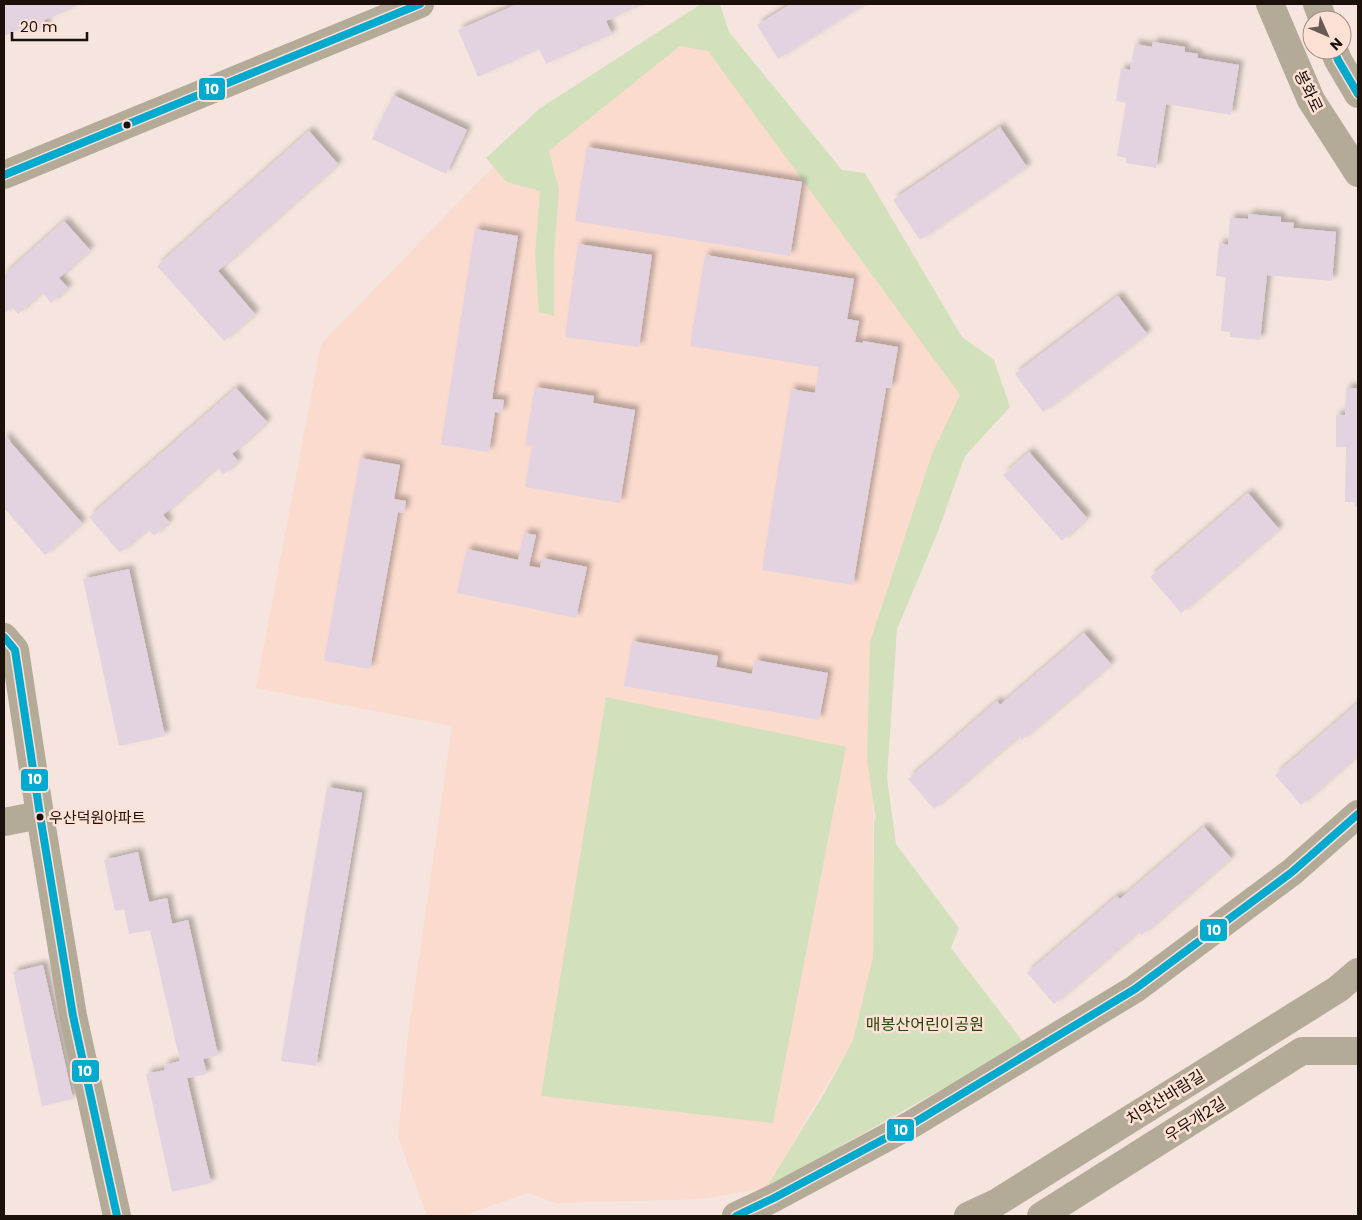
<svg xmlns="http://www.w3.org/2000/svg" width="1362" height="1220" viewBox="0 0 1362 1220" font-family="Poppins,'Noto Sans KR',sans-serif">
	<defs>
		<filter id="shadow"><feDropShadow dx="4.5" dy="-4.5" stdDeviation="2.5" flood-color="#0004"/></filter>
	</defs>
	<rect width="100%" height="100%" fill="#f5e5de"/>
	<!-- built -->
	<polygon fill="#fadbce" points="695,16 998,401 944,475 879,626 873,738 873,957 853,1040 766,1188 701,1199 556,1203 528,1193 490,1206 464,1216 427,1216 398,1138 407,1043 452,726 256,688 321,344 523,136"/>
	<!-- green -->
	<g fill="#d2e1bb">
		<polygon points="701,4 720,4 729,32 842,170 865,173 962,337 994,360 1010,407 965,456 937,534 897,629 887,778 896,844 959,928 951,948 1024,1043 766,1188 825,1092 853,1040 873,957 874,818 876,821 867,758 870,642 932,454 960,395 708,51 680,46 549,151 559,190 554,256 554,316 539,312 535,255 540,191 506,182 486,158 539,109"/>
		<polygon points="606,697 846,747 773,1123 541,1096"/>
	</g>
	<!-- building -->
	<g fill="#e3d3e0" filter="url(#shadow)">
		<polygon points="4,4 81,4 66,10 67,11 44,20 47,27 28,34 25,27 4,36"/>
		<polygon points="517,4 644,4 606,21 612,34 546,64 539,49 478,77 458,30"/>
		<polygon points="791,4 865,4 778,59 757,25"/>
		<polygon points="1153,42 1185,47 1185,52 1198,54 1197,58 1239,65 1231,115 1166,104 1156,168 1126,163 1126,158 1117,156 1126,103 1116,101 1121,69 1130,70 1135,44 1152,47"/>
		<polygon points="393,95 467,130 446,174 372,139"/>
		<polygon points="1000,127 1027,167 920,240 893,200"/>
		<polygon points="309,131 338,164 218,271 255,314 224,341 157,266"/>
		<polygon points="587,147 802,182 790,256 575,221"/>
		<polygon points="1248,214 1281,217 1281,222 1294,223 1293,228 1336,232 1332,281 1267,275 1260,340 1230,337 1230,332 1221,331 1226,277 1216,276 1219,243 1228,245 1230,218 1248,219"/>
		<polygon points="64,221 90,250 59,278 68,288 51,303 42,292 18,314 12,307 4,314 4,275"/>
		<polygon points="475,229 518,236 492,399 504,400 502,413 495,412 489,452 441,445"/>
		<polygon points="578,244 652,255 639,347 565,337"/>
		<polygon points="705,255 854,279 847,319 859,321 855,342 863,343 863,341 898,347 891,388 886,388 853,585 762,570 791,389 815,393 819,367 690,346"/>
		<polygon points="1118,296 1147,334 1043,412 1015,374"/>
		<polygon points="535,387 594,396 593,403 635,410 620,503 525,487 532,446 525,445"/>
		<polygon points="236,388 267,422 232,454 238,461 223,475 217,467 163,515 169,522 154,536 148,529 120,553 89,517"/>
		<polygon points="1346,388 1358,388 1358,507 1355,507 1355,502 1345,502 1346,447 1336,447 1336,415 1345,415"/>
		<polygon points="4,435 82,523 45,555 4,508"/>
		<polygon points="1029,452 1087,518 1062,541 1003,475"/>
		<polygon points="360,458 400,465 394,499 406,501 404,513 398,512 370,669 324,661"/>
		<polygon points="1248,493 1279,529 1181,613 1150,577"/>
		<polygon points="524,533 536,535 529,566 540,568 542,558 587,567 576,618 457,593 467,549 518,560"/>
		<polygon points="129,569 165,736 119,746 83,579"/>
		<polygon points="1084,633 1111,664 1022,740 1019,736 934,809 908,779 997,701 1000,705"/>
		<polygon points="632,641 718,656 716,667 752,674 755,660 828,673 819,720 624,686"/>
		<polygon points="1358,703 1358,755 1301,805 1275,775"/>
		<polygon points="327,787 362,793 316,1066 281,1061"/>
		<polygon points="1204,827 1231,858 1142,935 1139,931 1054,1004 1027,973 1117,896 1120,899"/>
		<polygon points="138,852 149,902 167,898 172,924 188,920 218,1055 203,1059 207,1074 187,1078 211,1183 172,1192 146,1074 165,1070 164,1065 180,1061 150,930 129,934 124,909 115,911 104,860"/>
		<polygon points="43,965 73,1099 42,1106 13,972"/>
	</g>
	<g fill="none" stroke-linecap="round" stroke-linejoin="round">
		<!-- minor -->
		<g stroke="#b4aa98" stroke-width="28">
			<polyline points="1270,4 1311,100 1358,173"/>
			<polyline points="1317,4 1323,20"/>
			<polyline points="1334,50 1338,60 1358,94"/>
			<polyline points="4,175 420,4"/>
			<polyline points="4,637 15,650 40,815 73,1016 117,1216"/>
			<polyline points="4,822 40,815"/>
			<polyline points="736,1216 774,1198 912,1124 1135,989 1292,872 1358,814"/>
			<polyline points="968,1216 996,1203 1338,989 1358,972"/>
			<polyline points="1041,1216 1302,1051 1358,1051"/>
		</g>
		<defs>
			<g id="bus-1">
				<polyline points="1334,50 1338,60 1358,94"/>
				<polyline points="4,175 420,4"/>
				<polyline points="4,637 15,650 40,815 73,1016 117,1216"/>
				<polyline points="736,1216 774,1198 912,1124 1135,989 1292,872 1358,814"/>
			</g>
		</defs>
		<!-- bus-1 casing -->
		<use href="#bus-1" stroke="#fee1d5" stroke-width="11"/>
		<!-- bus-1 -->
		<use href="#bus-1" stroke="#00a9ce" stroke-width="8"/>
	</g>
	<!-- markers -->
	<g fill="#1c100b" stroke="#fee1d5" stroke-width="2">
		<circle cx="127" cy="125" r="4.5"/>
		<circle cx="40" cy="817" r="4.5"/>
	</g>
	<g text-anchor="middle" stroke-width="5" stroke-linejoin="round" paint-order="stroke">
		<!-- bus labels -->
		<g font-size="15" fill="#1c100b" stroke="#fee1d5" text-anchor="start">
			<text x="49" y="823">우산덕원아파트</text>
		</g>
		<!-- street labels -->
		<g font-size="16" fill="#1c100b" stroke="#fee1d5">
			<text transform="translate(1309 91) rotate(64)" y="6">봉화로</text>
			<text transform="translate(1165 1097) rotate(-32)" y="6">치악산바람길</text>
			<text transform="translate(1195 1119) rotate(-32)" y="6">우무개2길</text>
		</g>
		<!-- park labels -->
		<g font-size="16" fill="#234206" stroke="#fee1d5">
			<text x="925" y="1030">매봉산어린이공원</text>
		</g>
	</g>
	<g stroke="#fee1d5" stroke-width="2">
		<rect x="198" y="77" width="28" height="24" rx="5" fill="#00a9ce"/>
		<rect x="20" y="768" width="29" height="24" rx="5" fill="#00a9ce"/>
		<rect x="1199" y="918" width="29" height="24" rx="5" fill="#00a9ce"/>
		<rect x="71" y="1059" width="29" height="24" rx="5" fill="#00a9ce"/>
		<rect x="886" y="1118" width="29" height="24" rx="5" fill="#00a9ce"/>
	</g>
	<g font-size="14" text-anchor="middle" font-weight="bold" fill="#fff">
		<text x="212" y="94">10</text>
		<text x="35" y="784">10</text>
		<text x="1214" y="935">10</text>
		<text x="85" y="1076">10</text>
		<text x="901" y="1135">10</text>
	</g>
	<!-- border -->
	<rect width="1362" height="1220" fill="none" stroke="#1c100b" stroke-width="10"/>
	<!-- north arrow -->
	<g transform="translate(1327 35) rotate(135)"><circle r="24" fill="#fee1d5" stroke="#a48d84"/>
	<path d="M0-4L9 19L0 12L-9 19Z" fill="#685b55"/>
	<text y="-8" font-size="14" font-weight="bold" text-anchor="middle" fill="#1c100b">N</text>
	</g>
	<!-- scale -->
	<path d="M12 32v8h75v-8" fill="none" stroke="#1c100b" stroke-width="2.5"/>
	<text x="20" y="32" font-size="15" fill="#1c100b" stroke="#fee1d5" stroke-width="4" paint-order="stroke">20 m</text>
</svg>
